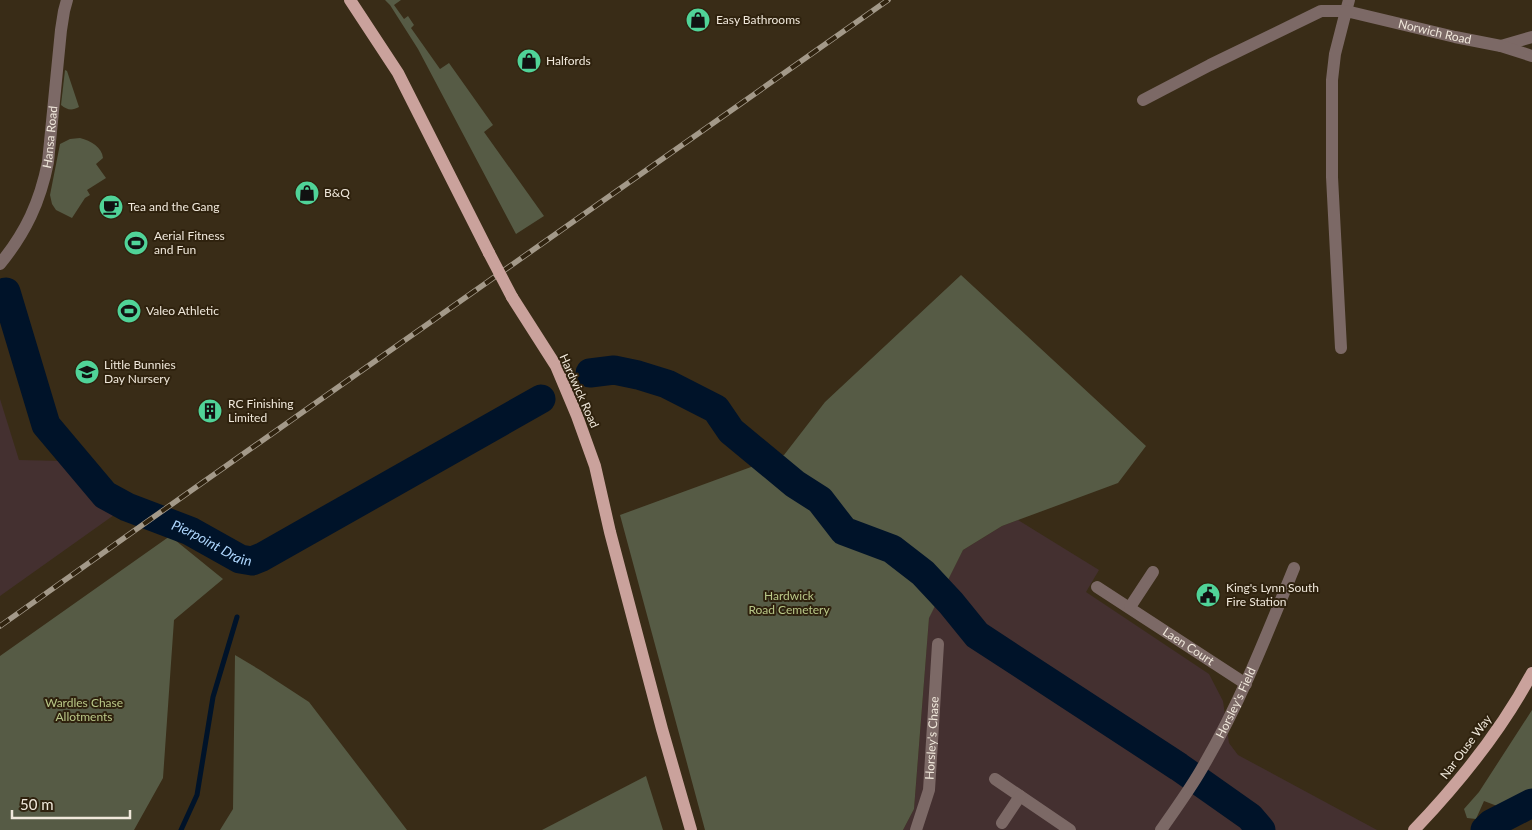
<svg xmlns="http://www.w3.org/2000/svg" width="1532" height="830" viewBox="0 0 1532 830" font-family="Lato,sans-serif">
	<rect width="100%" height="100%" fill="#392c17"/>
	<!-- industrial -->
	<g fill="#443030">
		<polygon points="0,399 19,460 64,461 114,515 0,596"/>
		<polygon points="1018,520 1099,570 1086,592 1209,674 1223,701 1229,743 1238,755 1377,830 903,830 914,809 929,617 963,550 1002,526"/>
	</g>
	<!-- green -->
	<g fill="#565b45">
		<polygon points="385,0 401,0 394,5 404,19 408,16 414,25 411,28 440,69 449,63 493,125 484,132 544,216 516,234 418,49 390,5"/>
		<path d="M65,70L67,71L79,107C72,111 67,110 61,105Z"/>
		<path d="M80,138C91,141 102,147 103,158L96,164L106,178L87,190L90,195L85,198L72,218L56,210L52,204L50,195L60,144L70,139Z"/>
		<polygon points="961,275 1146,446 1118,483 1002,526 963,550 929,618 914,809 903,830 705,830 620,515 784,455 825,402"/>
		<polygon points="170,536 223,579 174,620 163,778 134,830 0,830 0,656"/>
		<polygon points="235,655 260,670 309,702 407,830 220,830 233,809"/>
		<polygon points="1532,710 1532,794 1505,809 1484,801 1476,819 1467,818 1464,809 1479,792"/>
		<polygon points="646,776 663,830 542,830"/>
	</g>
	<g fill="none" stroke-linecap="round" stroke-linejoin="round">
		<!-- stream -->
		<polyline stroke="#001329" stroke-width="5" points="181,830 197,795 213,697 237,617"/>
		<!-- river -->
		<g stroke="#001329" stroke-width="29">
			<path id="s1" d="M6,292L46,425L105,495L127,507L190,531L240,559L252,561L262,557L541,399"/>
			<polyline points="590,373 614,370 638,375 667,384 716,409 731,431 795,484 820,500 844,531 892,549 923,573 951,603 977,635 1179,767 1250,817 1261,830"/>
			<polyline points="1485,830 1491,824 1532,803"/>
		</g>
		<!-- minor -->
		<g stroke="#7c6966" stroke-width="12">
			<polyline points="1501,46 1532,37"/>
			<polyline points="1143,100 1210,65 1321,11 1346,11 1349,0"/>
			<path id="s2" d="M1341,348L1332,177V80L1335,54L1346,11L1455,37L1501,46L1532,56"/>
			<path id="s3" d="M1097,587L1246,684"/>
			<polyline points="1130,607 1153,572"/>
			<polyline points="995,779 1070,830"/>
			<polyline points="1002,823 1020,796"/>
			<path id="s4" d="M916,830L929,790L938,644"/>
			<path id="s5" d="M1161,830C1176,808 1192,787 1205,763C1241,701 1267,634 1294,568"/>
		</g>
		<!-- tertiary -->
		<path stroke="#7c6966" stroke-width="12" id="s6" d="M0,264C26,232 40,202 48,162L61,30L64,11L67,0"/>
		<!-- primary -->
		<g stroke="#caa29c" stroke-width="12">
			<polyline points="350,0 398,73 489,253"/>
			<polyline points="512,297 556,366 577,416 595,466 610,532 662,729 691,830"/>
			<path d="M1414,830C1459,783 1501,731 1532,673"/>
		</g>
		<defs>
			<polyline id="rail" points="0,626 148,521 888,0"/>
		</defs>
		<!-- rail casing -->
		<use href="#rail" stroke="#a39989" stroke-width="5.5"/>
		<!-- rail -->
		<use href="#rail" stroke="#2f220e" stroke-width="4" stroke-dasharray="11" stroke-linecap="butt"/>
		<!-- primary-bridge -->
		<polyline stroke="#caa29c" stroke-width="12" points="489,253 512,297"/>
	</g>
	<!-- icons -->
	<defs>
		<symbol id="shop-disc" viewBox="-11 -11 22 22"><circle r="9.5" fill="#50d398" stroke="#2f220e"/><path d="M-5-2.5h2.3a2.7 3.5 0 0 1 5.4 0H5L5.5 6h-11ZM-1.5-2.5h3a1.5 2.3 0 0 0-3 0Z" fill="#111"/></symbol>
		<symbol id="cafe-disc" viewBox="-11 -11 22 22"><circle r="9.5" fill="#50d398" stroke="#2f220e"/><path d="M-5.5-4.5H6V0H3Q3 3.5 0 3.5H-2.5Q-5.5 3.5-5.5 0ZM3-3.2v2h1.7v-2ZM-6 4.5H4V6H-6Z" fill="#111"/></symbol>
		<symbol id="stadium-disc" viewBox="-11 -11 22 22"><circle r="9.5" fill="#50d398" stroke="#2f220e"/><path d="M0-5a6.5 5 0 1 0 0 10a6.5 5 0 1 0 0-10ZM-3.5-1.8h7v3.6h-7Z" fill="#111"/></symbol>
		<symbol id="school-disc" viewBox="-11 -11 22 22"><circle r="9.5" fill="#50d398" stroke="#2f220e"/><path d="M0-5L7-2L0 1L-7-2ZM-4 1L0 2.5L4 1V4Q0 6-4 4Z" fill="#111"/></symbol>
		<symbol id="building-disc" viewBox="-11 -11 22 22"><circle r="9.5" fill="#50d398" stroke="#2f220e"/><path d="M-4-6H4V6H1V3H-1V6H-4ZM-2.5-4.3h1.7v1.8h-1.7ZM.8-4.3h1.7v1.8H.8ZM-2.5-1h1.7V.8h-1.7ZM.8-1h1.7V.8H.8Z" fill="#111"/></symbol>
		<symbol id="civic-disc" viewBox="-11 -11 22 22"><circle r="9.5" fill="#50d398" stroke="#2f220e"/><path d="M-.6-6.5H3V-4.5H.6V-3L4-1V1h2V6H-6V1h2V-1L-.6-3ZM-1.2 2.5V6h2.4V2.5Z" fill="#111"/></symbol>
	</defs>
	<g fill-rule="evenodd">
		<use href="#shop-disc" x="684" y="6" width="28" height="28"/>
		<use href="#shop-disc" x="515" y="47" width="28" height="28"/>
		<use href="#shop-disc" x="293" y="179" width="28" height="28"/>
		<use href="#cafe-disc" x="97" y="193" width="28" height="28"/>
		<use href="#stadium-disc" x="122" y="229" width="28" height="28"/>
		<use href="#stadium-disc" x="115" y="297" width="28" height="28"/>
		<use href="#school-disc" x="73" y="358" width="28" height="28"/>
		<use href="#building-disc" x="196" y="397" width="28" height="28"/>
		<use href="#civic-disc" x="1194" y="581" width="28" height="28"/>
	</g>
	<g text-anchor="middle" stroke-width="4" stroke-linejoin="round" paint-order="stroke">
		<!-- poi labels -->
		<g font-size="12" fill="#f0e8db" stroke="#2f220e" text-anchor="start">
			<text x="716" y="24">Easy Bathrooms</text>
			<text x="546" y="65">Halfords</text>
			<text x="324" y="197">B&amp;Q</text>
			<text x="128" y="211">Tea and the Gang</text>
			<text x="154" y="240">Aerial Fitness<tspan x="154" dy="14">and Fun</tspan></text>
			<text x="146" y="315">Valeo Athletic</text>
			<text x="104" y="369">Little Bunnies<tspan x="104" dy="14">Day Nursery</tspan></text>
			<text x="228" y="408">RC Finishing<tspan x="228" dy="14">Limited</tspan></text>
			<text x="1226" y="592">King's Lynn South<tspan x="1226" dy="14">Fire Station</tspan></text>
		</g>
		<!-- street labels -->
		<g font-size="12" fill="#f0e8db" stroke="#2f220e">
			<text dy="4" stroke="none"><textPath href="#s2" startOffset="430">Norwich Road</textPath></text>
			<text dy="4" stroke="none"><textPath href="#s6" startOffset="139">Hansa Road</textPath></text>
			<text transform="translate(579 391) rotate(66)" y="4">Hardwick Road</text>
			<text dy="4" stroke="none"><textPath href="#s3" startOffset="109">Laen Court</textPath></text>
			<text dy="4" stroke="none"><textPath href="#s5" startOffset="148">Horsley's Field</textPath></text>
			<text dy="4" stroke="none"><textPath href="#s4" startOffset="94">Horsley's Chase</textPath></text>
			<text transform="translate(1466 747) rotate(-53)" y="4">Nar Ouse Way</text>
		</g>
		<!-- park labels -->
		<g font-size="12" fill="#b9c787" stroke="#2f220e">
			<text x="789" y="600">Hardwick<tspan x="789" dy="14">Road Cemetery</tspan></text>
			<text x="84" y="707">Wardles Chase<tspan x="84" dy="14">Allotments</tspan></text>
		</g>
		<!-- water labels -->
		<g font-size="14" font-style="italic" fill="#add6fd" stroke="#2f220e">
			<text dy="5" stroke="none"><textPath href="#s1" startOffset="348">Pierpoint Drain</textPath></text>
		</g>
	</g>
	<!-- scale -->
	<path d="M12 810v8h118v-8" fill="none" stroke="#f0e8db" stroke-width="2.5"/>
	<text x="20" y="810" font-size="15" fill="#f0e8db" stroke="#2f220e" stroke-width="4" paint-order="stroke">50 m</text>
</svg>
